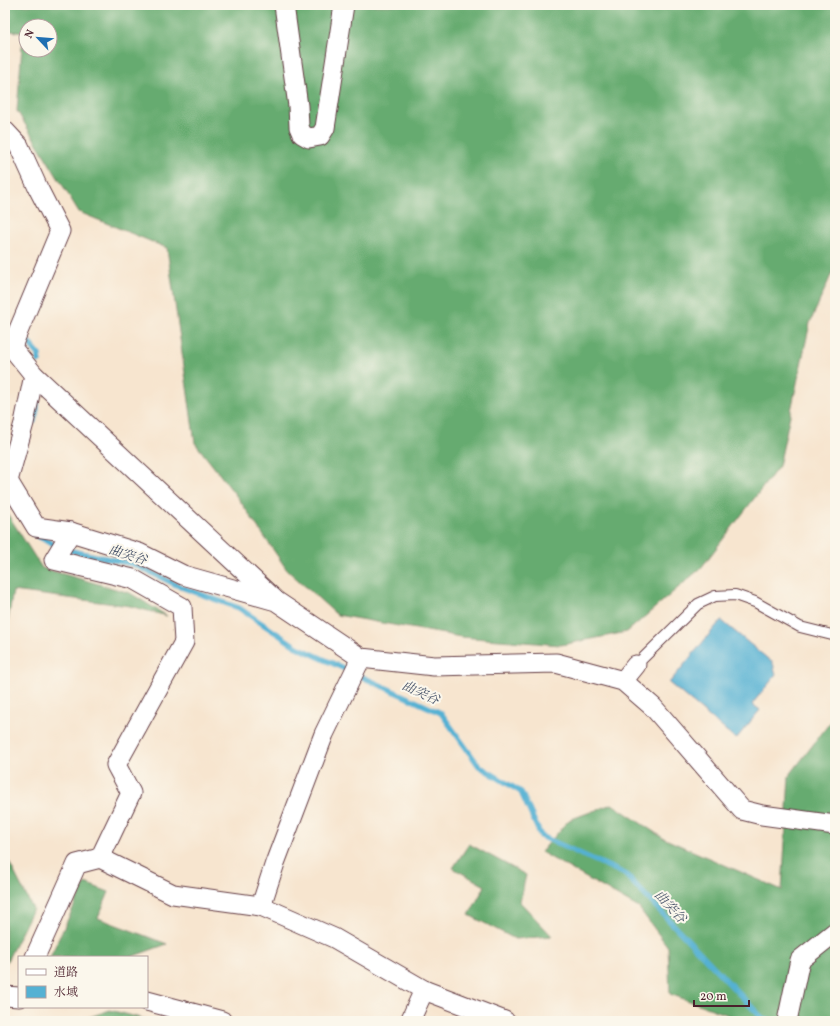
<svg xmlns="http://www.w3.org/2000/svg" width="840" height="1026" viewBox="0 0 840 1026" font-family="Vollkorn,'Noto Serif JP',serif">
	<rect width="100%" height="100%" fill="#fbf7ec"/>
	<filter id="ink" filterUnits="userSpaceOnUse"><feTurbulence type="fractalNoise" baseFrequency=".025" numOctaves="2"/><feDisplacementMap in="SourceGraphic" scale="8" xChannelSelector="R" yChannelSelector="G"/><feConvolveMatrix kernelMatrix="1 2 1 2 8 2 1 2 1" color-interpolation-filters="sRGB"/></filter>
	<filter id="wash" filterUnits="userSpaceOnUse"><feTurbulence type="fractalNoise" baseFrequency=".012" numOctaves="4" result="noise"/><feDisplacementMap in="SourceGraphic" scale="16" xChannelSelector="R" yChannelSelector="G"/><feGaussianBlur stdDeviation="0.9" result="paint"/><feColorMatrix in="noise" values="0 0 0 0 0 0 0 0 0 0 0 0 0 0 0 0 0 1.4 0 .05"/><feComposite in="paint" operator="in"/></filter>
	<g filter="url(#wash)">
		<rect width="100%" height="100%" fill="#f7e5cf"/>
		<!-- forest -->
		<g fill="#66ab70" stroke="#58654e" fill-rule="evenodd">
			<path d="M5,5H835V266L810,323L779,466L701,568L627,632L561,645L461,637L337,615L287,570L238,498L195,443L167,248L79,212L17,111L23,33L5,30ZM26,26H50V50H26Z"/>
			<polygon points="5,510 42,568 130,593 167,616 130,606 13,591 5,638"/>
			<polygon points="835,716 835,1021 745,1021 670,994 668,947 639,908 541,852 569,820 612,804 663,838 782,890 789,776"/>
			<polygon points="469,844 526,875 520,902 552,936 515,939 469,915 485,886 453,868"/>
			<polygon points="5,854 33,909 5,965"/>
			<polygon points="85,883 109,892 98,918 167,944 131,957 50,957"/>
			<polygon points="110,1010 152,1021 78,1021"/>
		</g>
		<!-- water -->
		<polygon fill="#54b1d3" stroke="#4f687f" points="721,620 773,663 776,675 752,704 760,710 736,739 669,683"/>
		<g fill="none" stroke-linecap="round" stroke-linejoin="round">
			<!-- stream -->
			<g stroke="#54b1d3" stroke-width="5.5">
				<polyline points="5,317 7,320"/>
				<polyline points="29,343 39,355 39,361"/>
				<polyline points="34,421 37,409 37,402"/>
				<polyline points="34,534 62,549 133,564 181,587 239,608 297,647 441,713 479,766 521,792 541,836 625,874 764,1020 772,1021"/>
			</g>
		</g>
	</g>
	<g filter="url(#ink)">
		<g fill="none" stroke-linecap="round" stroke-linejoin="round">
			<defs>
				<polyline id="service" points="636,665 698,604 715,596 735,595 755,602 800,627 832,635 835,634"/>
				<g id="minor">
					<polyline points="284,5 298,106 299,127 302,134 309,138 320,136 325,128 344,5"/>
					<polyline points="5,131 19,146 38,188 60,231 12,346"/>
					<polyline points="5,339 34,375 274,599"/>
					<polyline points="5,480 8,481 36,527 71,532 139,553 183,575 276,601 361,658 434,666 556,663 623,681 653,707 742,810 762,815 835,825"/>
					<polyline points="8,481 24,423 34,375"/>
					<polyline points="361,658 324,734 275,863 261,906 334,938 424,990 410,1021"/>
					<polyline points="623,681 636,665"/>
					<polyline points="100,858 173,894 261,906"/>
					<polyline points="35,957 77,864 100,858 131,793 116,765 184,642 182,607 133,579 54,560 71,532"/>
					<polyline points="424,990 505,1021"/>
					<polyline points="5,996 19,997"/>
					<polyline points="147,1001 222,1021"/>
					<polyline points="787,1021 800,960 835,932"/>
				</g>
			</defs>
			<!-- service casing -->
			<use href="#service" stroke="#643d44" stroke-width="12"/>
			<!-- minor casing -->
			<use href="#minor" stroke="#643d44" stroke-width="21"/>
			<!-- service -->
			<use href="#service" stroke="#fff" stroke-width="10"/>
			<!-- minor -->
			<use href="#minor" stroke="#fff" stroke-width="19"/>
		</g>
	</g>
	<g text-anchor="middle" stroke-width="4" stroke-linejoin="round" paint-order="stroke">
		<!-- water labels -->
		<g font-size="13" font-style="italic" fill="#4e596e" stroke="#fbf7ec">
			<text transform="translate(128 554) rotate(17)" y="5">曲突谷</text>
			<text transform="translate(421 692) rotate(25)" y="5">曲突谷</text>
			<text transform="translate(671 906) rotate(47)" y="5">曲突谷</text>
		</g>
	</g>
	<!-- margin -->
	<rect width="840" height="1026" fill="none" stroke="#fbf7ec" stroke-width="20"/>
	<!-- legend -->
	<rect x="18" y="956" width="130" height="52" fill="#fbf7ec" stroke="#b4a19f"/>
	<rect x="26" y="969" width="20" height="6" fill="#ffffff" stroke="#b4a19f"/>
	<text x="54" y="976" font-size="12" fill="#4a1f2b">道路</text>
	<rect x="26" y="986" width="20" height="12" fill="#54b1d3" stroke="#b4a19f"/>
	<text x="54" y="996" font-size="12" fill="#4a1f2b">水域</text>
	<!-- north arrow -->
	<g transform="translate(38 38) rotate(296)"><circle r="19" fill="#fbf7ec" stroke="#b4a19f"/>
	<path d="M0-3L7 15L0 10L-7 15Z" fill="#1f6fb2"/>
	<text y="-6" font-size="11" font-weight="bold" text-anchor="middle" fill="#4a1f2b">N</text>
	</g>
	<!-- scale -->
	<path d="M694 1000v6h55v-6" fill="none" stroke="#4a1f2b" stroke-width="2"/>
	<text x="700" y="1000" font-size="12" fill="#4a1f2b" stroke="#fbf7ec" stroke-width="3" paint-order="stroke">20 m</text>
</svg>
